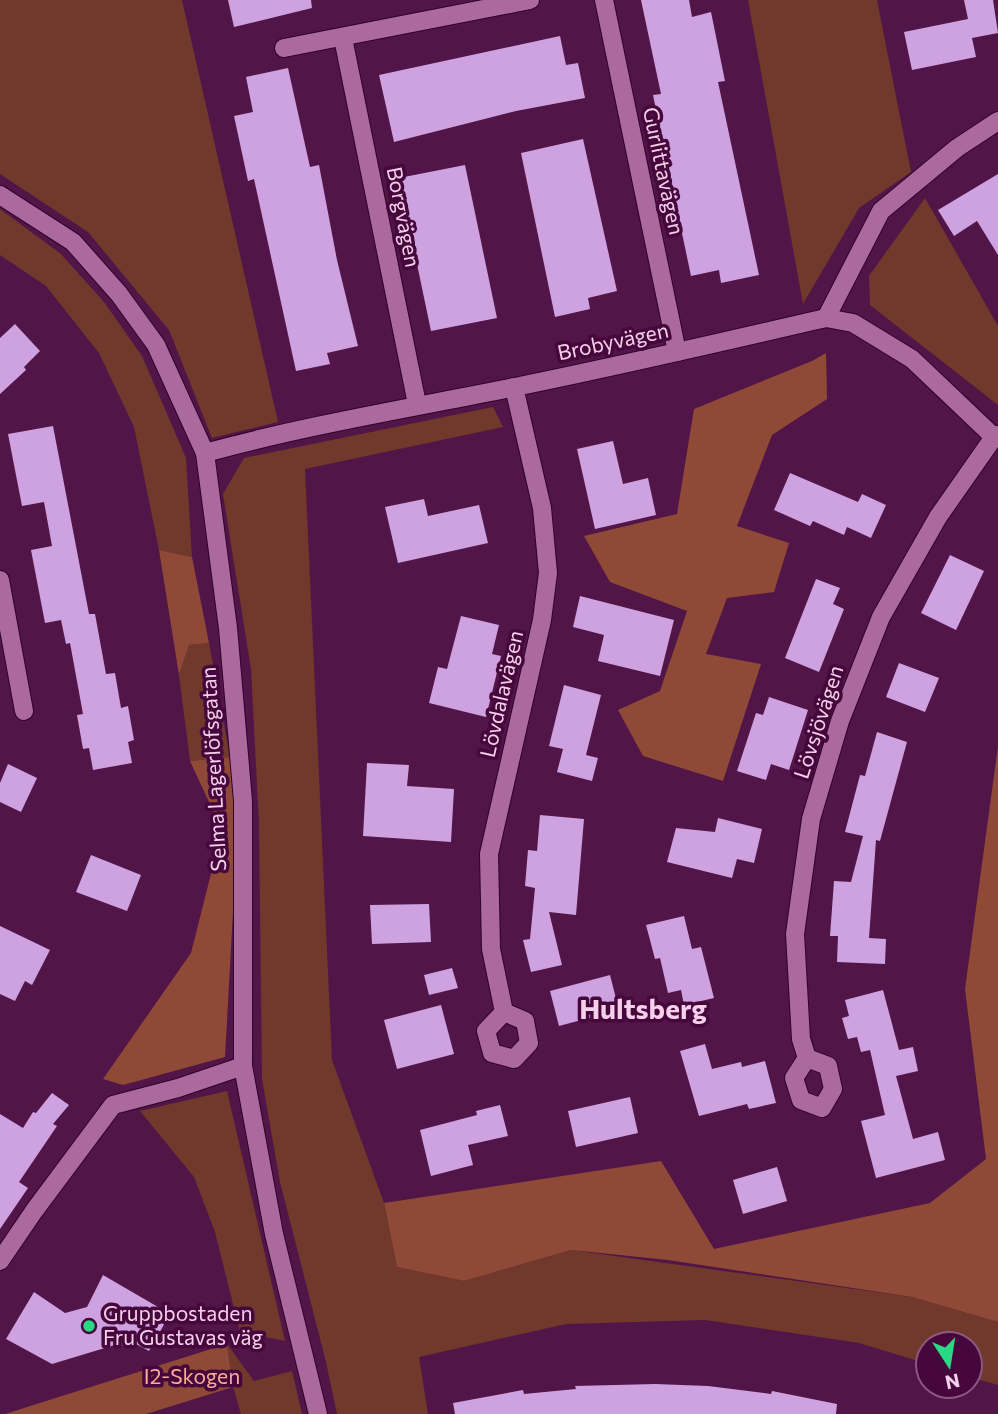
<svg xmlns="http://www.w3.org/2000/svg" width="998" height="1414" viewBox="0 0 998 1414" font-family="Commissioner,sans-serif">
	<rect width="100%" height="100%" fill="#521547"/>
	<!-- green -->
	<g fill="#71392b">
		<polygon points="0,0 182,0 278,422 212,438 169,330 88,232 0,174"/>
		<polygon points="748,0 877,0 911,172 859,208 803,304"/>
		<polygon points="925,198 998,326 998,405 870,305 869,276"/>
		<polygon points="0,209 61,254 104,302 142,356 186,458 192,557 159,550 134,427 99,353 46,286 0,255"/>
		<polygon points="493,407 503,427 305,469 332,1060 384,1203 397,1267 464,1281 571,1250 912,1297 998,1322 998,1385 970,1377 970,1344 928,1344 928,1364 859,1343 705,1320 566,1324 419,1357 428,1414 337,1414 326,1362 280,1182 262,1079 259,823 251,669 223,494 244,458"/>
		<polygon points="209,643 230,757 190,761 179,675 189,645"/>
		<polygon points="227,1091 285,1341 240,1332 215,1232 194,1177 140,1111"/>
		<polygon points="227,1344 254,1381 292,1371 302,1414 241,1414 233,1387"/>
	</g>
	<!-- forest -->
	<g fill="#8f4a37">
		<polygon points="826,353 827,399 772,435 737,526 789,543 774,592 727,598 706,654 761,664 723,781 643,756 618,710 660,691 687,611 610,582 584,536 677,514 694,409 812,361"/>
		<polygon points="159,550 192,557 209,643 189,645 179,675"/>
		<polygon points="998,746 998,1322 912,1297 668,1260 571,1250 464,1281 397,1267 384,1203 661,1161 714,1249 930,1203 986,1159 965,989"/>
		<polygon points="230,757 237,839 225,1057 123,1085 103,1079 191,953 222,830 190,761"/>
		<polygon points="227,1344 233,1387 146,1414 5,1414"/>
	</g>
	<!-- building -->
	<g fill="#cea2e0">
		<polygon points="228,0 311,0 312,8 234,27"/>
		<polygon points="641,0 689,0 692,17 711,12 725,81 718,82 759,275 721,283 719,270 691,276 653,95 661,94"/>
		<polygon points="964,0 993,0 998,33 972,38 976,57 912,70 904,32 968,19"/>
		<polygon points="560,36 566,65 578,63 585,98 516,111 394,142 379,75"/>
		<polygon points="288,68 310,167 319,165 337,260 358,346 327,353 330,364 296,371 254,179 248,181 234,116 253,112 246,77"/>
		<polygon points="583,139 617,291 588,298 590,309 555,317 521,153"/>
		<polygon points="465,165 497,318 431,331 399,178"/>
		<polygon points="998,174 998,255 977,221 954,236 938,210"/>
		<polygon points="15,324 40,351 24,367 26,370 0,394 0,338"/>
		<polygon points="53,426 89,614 95,614 106,674 115,673 121,708 128,706 134,740 128,742 132,763 93,770 89,748 83,749 77,715 83,714 70,643 66,644 61,620 45,623 31,550 52,546 44,502 22,506 8,434"/>
		<polygon points="613,441 623,484 648,478 656,515 595,529 577,449"/>
		<polygon points="790,473 858,502 862,494 886,505 871,538 847,527 844,535 813,521 810,526 774,510"/>
		<polygon points="424,499 428,516 479,505 488,543 398,563 385,507"/>
		<polygon points="950,555 984,571 956,630 921,613"/>
		<polygon points="816,579 840,588 833,604 844,609 819,672 785,658"/>
		<polygon points="580,596 674,620 660,676 598,661 604,635 573,627"/>
		<polygon points="461,616 499,625 492,654 501,656 486,717 429,703 438,667 447,669"/>
		<polygon points="899,663 939,678 925,712 886,697"/>
		<polygon points="564,685 601,695 586,755 598,758 592,781 557,772 563,749 549,746"/>
		<polygon points="769,697 808,710 789,770 771,764 766,780 737,771 756,713 763,715"/>
		<polygon points="877,732 907,742 880,841 876,840 869,938 886,939 885,964 837,962 838,936 830,936 834,881 851,882 863,836 845,832 860,775 865,776"/>
		<polygon points="367,763 409,765 407,786 454,789 451,842 363,836"/>
		<polygon points="8,764 37,778 21,812 0,802 0,783"/>
		<polygon points="540,815 584,819 576,915 549,912 562,965 531,972 523,940 530,939 535,888 525,886 528,850 537,851"/>
		<polygon points="718,818 762,829 754,863 737,859 732,878 667,862 676,828 715,832"/>
		<polygon points="91,855 141,875 127,911 76,892"/>
		<polygon points="429,904 431,942 372,944 370,905"/>
		<polygon points="684,916 692,949 701,947 714,998 684,1005 681,990 668,993 660,958 655,959 646,925"/>
		<polygon points="0,926 50,950 32,985 25,981 15,1001 0,994"/>
		<polygon points="452,968 458,988 429,995 424,975"/>
		<polygon points="610,975 619,1010 559,1026 550,991"/>
		<polygon points="883,990 899,1050 913,1047 918,1071 896,1076 913,1139 938,1132 945,1160 876,1178 861,1121 885,1115 870,1050 861,1052 857,1037 848,1039 842,1018 849,1016 845,1000"/>
		<polygon points="441,1005 454,1054 397,1069 384,1020"/>
		<polygon points="705,1044 712,1069 741,1062 742,1067 765,1061 776,1103 749,1109 747,1104 699,1116 680,1051"/>
		<polygon points="52,1093 69,1105 53,1124 57,1126 19,1182 28,1188 0,1229 0,1114 23,1128 33,1112 36,1113"/>
		<polygon points="630,1097 638,1133 576,1147 568,1111"/>
		<polygon points="500,1105 508,1136 468,1145 473,1165 431,1176 420,1130 477,1115 476,1111"/>
		<polygon points="777,1167 787,1201 743,1214 733,1180"/>
		<polygon points="103,1275 170,1314 149,1351 136,1344 128,1348 118,1344 52,1364 6,1339 34,1292 65,1313 87,1307"/>
		<polygon points="655,1384 708,1386 771,1394 772,1391 837,1404 836,1414 455,1414 453,1403 523,1390 524,1394 576,1389 575,1386"/>
	</g>
	<g fill="none" stroke-linecap="round" stroke-linejoin="round">
		<defs>
			<g id="street">
				<polyline points="604,0 677,352"/>
				<polyline points="343,38 417,404"/>
				<polyline points="284,48 530,0"/>
				<polyline points="0,195 73,242 119,294 156,345 205,453 228,628 243,801 243,1066 274,1234 318,1414"/>
				<polyline points="826,318 881,211 957,148 998,121"/>
				<path d="M205,453C307,425 411,408 515,387C619,366 722,342 826,318L853,323L912,359L994,437"/>
				<polyline points="0,580 24,711"/>
				<polyline points="504,1012 525,1021 529,1043 514,1059 492,1053 486,1031 504,1012 491,949 489,854 542,620 548,573 542,508 514,387"/>
				<polyline points="807,1058 828,1066 833,1089 822,1108 801,1100 794,1078 807,1058 801,1039 795,934 811,819 840,721 881,617 938,517 994,437 998,435"/>
				<polyline points="0,1261 34,1211 113,1105 178,1088 243,1066"/>
			</g>
		</defs>
		<!-- street casing -->
		<use href="#street" stroke="#300329" stroke-width="20"/>
		<!-- street -->
		<use href="#street" stroke="#ac699d" stroke-width="18"/>
	</g>
	<!-- markers -->
	<circle fill="#2bd884" stroke="#46083c" stroke-width="2.5" cx="89" cy="1326" r="7"/>
	<g text-anchor="middle" stroke-width="7" stroke-linejoin="round" paint-order="stroke">
		<!-- street labels -->
		<g font-size="21" fill="#f6d0eb" stroke="#46083c">
			<text transform="translate(663 171) rotate(78)" y="7">Gurlittavägen</text>
			<text transform="translate(403 217) rotate(79)" y="7">Borgvägen</text>
			<text transform="translate(613 342) rotate(-12)" y="7">Brobyvägen</text>
			<text transform="translate(502 694) rotate(-77)" y="7">Lövdalavägen</text>
			<text transform="translate(819 722) rotate(-72)" y="7">Lövsjövägen</text>
			<text transform="translate(214 769) rotate(-93)" y="7">Selma Lagerlöfsgatan</text>
		</g>
		<!-- poi labels -->
		<g font-size="21" fill="#f6d0eb" stroke="#46083c" text-anchor="start">
			<text x="103" y="1321">Gruppbostaden<tspan x="103" dy="24">Fru Gustavas väg</tspan></text>
		</g>
		<!-- park labels -->
		<g font-size="21" fill="#feab95" stroke="#46083c">
			<text x="192" y="1384">I2-Skogen</text>
		</g>
		<!-- district labels -->
		<g font-size="28" font-weight="bold" fill="#f6d0eb" stroke="#46083c">
			<text x="643" y="1019">Hultsberg</text>
		</g>
	</g>
	<!-- north arrow -->
	<g transform="translate(949 1365) rotate(168)"><circle r="33" fill="#46083c" stroke="#8c5882" stroke-width="2"/>
	<path d="M0-5L12 26L0 18L-12 26Z" fill="#2bd884"/>
	<text y="-10" font-size="19" font-weight="bold" text-anchor="middle" fill="#f6d0eb">N</text>
	</g>
</svg>
